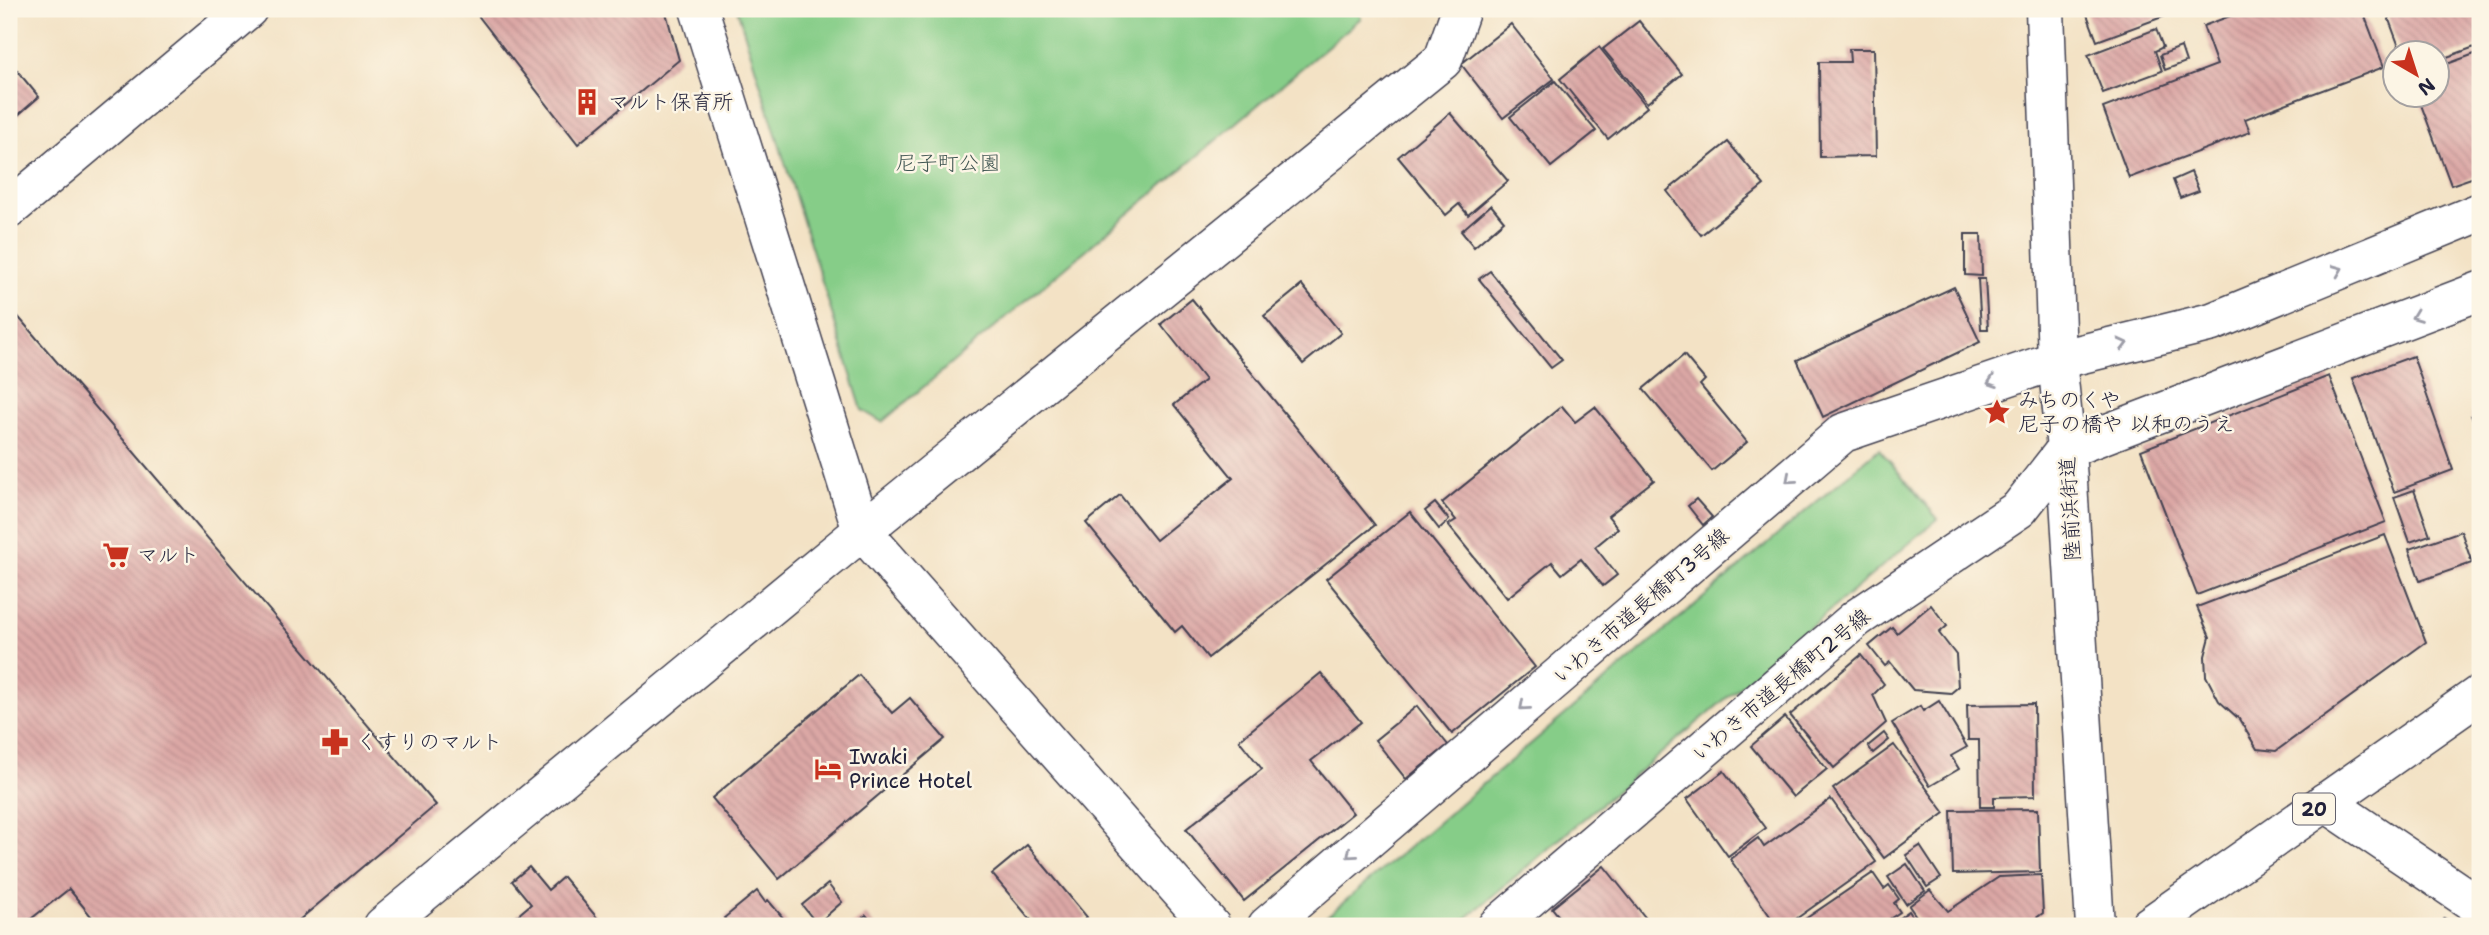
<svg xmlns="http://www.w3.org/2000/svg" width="2489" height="935" viewBox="0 0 2489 935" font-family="'Shantell Sans','Klee One',sans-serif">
	<defs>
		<pattern id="building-back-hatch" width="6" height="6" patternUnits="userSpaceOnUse" patternTransform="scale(1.75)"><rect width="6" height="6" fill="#dba7a5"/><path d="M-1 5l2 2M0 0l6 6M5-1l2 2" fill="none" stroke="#bc8f8f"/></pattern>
	</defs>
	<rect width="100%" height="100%" fill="#fcf5e5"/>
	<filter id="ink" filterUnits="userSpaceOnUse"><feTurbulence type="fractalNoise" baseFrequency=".0143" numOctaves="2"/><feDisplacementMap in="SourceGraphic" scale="14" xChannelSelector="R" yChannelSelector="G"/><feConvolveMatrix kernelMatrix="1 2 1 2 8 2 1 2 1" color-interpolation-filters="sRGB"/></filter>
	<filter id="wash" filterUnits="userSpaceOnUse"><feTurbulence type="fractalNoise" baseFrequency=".00686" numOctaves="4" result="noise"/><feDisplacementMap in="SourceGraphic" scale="28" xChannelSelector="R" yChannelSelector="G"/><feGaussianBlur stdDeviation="1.57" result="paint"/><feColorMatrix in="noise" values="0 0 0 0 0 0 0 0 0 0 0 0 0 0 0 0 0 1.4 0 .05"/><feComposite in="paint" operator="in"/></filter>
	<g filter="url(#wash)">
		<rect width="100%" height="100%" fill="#f3e2c5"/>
		<!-- green -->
		<g fill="#86cd88" stroke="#547862" stroke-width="2">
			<polygon points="737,9 1358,9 1361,18 882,422 862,410"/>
			<polygon points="1879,449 1938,519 1457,926 1332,926 1325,918"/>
		</g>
		<g id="blocks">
			<!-- building -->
			<g fill="url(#building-back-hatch)">
				<polygon points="473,9 665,9 679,60 578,144"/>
				<polygon points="2085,9 2184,9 2097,41"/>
				<polygon points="2249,9 2362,9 2384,67 2245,119 2250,132 2129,178 2103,108 2217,65 2203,26"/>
				<polygon points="2385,9 2480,9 2480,45 2436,61 2436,52 2401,52"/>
				<polygon points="1639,21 1682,74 1647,103 1603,49"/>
				<polygon points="1511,24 1554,79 1503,118 1461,64"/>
				<polygon points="2156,29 2163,47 2155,51 2162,71 2103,93 2088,55"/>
				<polygon points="1599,47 1647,107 1608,139 1560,79"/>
				<polygon points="2181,47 2186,62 2165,70 2160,55"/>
				<polygon points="1849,49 1874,49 1876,156 1820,157 1819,62 1850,62"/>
				<polygon points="2480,52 2480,175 2451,185 2417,94 2436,94 2436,68"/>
				<polygon points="9,61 39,97 9,123"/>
				<polygon points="1555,81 1596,131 1551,167 1510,117"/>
				<polygon points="1450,113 1508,181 1468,215 1459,204 1446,215 1398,157"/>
				<polygon points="1728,142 1764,185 1701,235 1667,191"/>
				<polygon points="2191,172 2199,191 2180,198 2173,180"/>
				<polygon points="1491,205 1504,221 1474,247 1461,231"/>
				<polygon points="1965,234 1981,234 1982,276 1965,275"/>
				<polygon points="1490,271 1562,360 1551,368 1479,279"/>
				<polygon points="1978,279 1985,279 1988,329 1981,329"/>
				<polygon points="1302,285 1341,333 1303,364 1264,316"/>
				<polygon points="1954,287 1980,342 1823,417 1797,360"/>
				<polygon points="1192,299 1375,525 1208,658 1182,626 1175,632 1086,523 1120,495 1156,540 1233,478 1174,405 1205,380 1161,324"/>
				<polygon points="9,306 436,805 292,926 99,926 69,889 22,926 9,926"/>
				<polygon points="1684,355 1705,380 1700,385 1747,442 1712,471 1643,389"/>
				<polygon points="2413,356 2453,470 2394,492 2353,378"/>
				<polygon points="2329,376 2386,522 2197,595 2141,450"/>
				<polygon points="1562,406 1575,422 1595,407 1654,480 1608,516 1618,528 1595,547 1617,575 1603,586 1581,559 1562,574 1552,562 1507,598 1448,525 1456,520 1442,503"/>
				<polygon points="2480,411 2480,438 2471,415"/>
				<polygon points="2414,490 2430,535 2410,542 2394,497"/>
				<polygon points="1696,499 1712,517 1703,525 1688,506"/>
				<polygon points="1435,503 1449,520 1439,529 1425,511"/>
				<polygon points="1410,512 1535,667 1452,734 1326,579"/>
				<polygon points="2461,531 2472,563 2420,581 2409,549"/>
				<polygon points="2385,535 2426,642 2276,751 2257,749 2239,719 2219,701 2206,676 2205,656 2210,637 2197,607"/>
				<polygon points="1931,605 1947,626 1939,633 1956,655 1958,687 1951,693 1913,690 1890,662 1885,666 1869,646 1892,627 1897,633"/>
				<polygon points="1861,655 1884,684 1873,695 1886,723 1834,768 1790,715"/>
				<polygon points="1321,673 1361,722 1311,761 1353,813 1244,901 1186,829 1262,769 1239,740"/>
				<polygon points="859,675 892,713 910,698 945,739 779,879 712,798"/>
				<polygon points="1939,701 1967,747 1951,756 1959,769 1930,786 1892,723 1920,706 1923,711"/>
				<polygon points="2034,704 2035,796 1994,797 1994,807 1980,807 1979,740 1968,740 1967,705"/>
				<polygon points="1417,706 1448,745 1406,779 1375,740"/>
				<polygon points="1785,717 1827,769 1793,797 1751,746"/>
				<polygon points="1884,733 1889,740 1873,753 1868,746"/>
				<polygon points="1894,745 1945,813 1884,858 1833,789"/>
				<polygon points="1724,771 1766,828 1728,856 1687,799"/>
				<polygon points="1831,799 1876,862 1786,926 1777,926 1730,859 1758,838 1764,847"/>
				<polygon points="2038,809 2040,872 1953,874 1951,810"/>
				<polygon points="1027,845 1087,917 1076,926 1036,926 992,874"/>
				<polygon points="1920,846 1941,878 1927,887 1906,855"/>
				<polygon points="1907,864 1925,891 1906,904 1888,877"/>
				<polygon points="1604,866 1652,926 1567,926 1552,908"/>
				<polygon points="529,867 548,890 563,877 604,926 505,926 531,904 512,881"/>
				<polygon points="1873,873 1884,889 1889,885 1899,899 1894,903 1900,912 1879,926 1795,926"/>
				<polygon points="2041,875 2043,913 2025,926 1923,926 1909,906 1930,890 1948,911 1999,877"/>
				<polygon points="828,884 842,902 817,924 802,905"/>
				<polygon points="757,891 765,902 768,900 790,926 731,926 724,918"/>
				<polygon points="1909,911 1918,925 1917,926 1888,926"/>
				<polygon points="866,915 875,926 851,926"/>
				<polygon points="2444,918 2456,926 2438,926"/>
			</g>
		</g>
	</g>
	<g filter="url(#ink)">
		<use href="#blocks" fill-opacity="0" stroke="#413f50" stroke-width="2"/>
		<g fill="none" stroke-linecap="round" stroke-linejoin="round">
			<defs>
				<g id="minor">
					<polyline points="699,9 862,531 1211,926"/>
					<polyline points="2045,9 2057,360 2066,449 2095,926"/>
					<polyline points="9,209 248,9"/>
					<polyline points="2325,802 2480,907"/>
					<polyline points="383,926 862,531 1443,60 1461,9"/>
					<polyline points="1267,926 1843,433 2057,360 2212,322 2480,212"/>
					<polyline points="1497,926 1857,618 2019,509 2066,449 2480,291"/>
				</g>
				<polyline id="major" points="2149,926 2480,694"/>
			</defs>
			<!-- minor casing -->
			<use href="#minor" stroke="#413f50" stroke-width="41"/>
			<!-- major casing -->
			<use href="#major" stroke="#413f50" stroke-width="41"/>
			<!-- minor -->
			<use href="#minor" stroke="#fff" stroke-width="38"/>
			<!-- major -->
			<use href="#major" stroke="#fff" stroke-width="38"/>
		</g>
		<!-- one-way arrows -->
		<defs><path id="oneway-chevron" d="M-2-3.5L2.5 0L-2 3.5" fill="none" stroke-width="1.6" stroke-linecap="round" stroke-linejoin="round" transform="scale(1.75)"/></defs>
		<g stroke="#9c9ca7">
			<use href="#oneway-chevron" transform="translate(2338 270) rotate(-22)"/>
			<use href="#oneway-chevron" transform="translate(2416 316) rotate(159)"/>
			<use href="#oneway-chevron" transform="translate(2123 344) rotate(-14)"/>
			<use href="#oneway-chevron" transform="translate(1992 382) rotate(161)"/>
			<use href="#oneway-chevron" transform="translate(1790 479) rotate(139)"/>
			<use href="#oneway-chevron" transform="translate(1524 706) rotate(139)"/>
			<use href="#oneway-chevron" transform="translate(1351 854) rotate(139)"/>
		</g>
	</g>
	<!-- icons -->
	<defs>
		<symbol id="building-bare" viewBox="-9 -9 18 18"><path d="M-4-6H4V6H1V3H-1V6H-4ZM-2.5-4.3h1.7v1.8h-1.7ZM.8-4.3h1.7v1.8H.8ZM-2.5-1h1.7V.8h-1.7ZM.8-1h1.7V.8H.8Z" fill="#c8321e" stroke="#fcf5e5" stroke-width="2.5" paint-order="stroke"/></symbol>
		<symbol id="sight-bare" viewBox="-9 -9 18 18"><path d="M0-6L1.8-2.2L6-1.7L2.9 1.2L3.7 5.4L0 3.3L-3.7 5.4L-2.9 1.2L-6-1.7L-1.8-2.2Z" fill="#c8321e" stroke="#fcf5e5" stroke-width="2.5" paint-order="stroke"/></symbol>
		<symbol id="supermarket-bare" viewBox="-9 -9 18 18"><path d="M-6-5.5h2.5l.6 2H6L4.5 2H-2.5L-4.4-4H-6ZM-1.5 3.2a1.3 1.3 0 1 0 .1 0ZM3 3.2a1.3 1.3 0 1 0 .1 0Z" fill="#c8321e" stroke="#fcf5e5" stroke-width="2.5" paint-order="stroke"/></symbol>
		<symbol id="pharmacy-bare" viewBox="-9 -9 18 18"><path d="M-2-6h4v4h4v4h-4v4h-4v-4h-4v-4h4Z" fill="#c8321e" stroke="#fcf5e5" stroke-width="2.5" paint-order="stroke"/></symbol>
		<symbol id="hotel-bare" viewBox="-9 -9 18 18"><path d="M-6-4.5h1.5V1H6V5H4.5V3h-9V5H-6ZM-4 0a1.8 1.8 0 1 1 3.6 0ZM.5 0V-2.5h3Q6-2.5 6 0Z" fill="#c8321e" stroke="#fcf5e5" stroke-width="2.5" paint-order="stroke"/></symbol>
	</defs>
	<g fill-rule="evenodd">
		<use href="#building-bare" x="568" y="83" width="38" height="38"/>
		<use href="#sight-bare" x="1978" y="393" width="38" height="38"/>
		<use href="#supermarket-bare" x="97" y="536" width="38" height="38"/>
		<use href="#pharmacy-bare" x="316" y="723" width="38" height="38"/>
		<use href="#hotel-bare" x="809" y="750" width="38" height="38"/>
	</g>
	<g text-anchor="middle" stroke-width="5" stroke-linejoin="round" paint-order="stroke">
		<!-- shield labels -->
		<rect fill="#fcf5e5" stroke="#63616e" stroke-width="2" x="2293" y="793.5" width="42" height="31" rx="5"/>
		<g font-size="19" font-weight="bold" fill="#22223b">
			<text x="2314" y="816">20</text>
		</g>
		<!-- poi labels -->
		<g font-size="21" fill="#22223b" stroke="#fcf5e5" text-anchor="start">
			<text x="608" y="109">マルト保育所</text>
			<text x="2018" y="407">みちのくや<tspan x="2018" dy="24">尼子の橋や 以和のうえ</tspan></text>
			<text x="137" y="562">マルト</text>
			<text x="356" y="749">くすりのマルト</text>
			<text x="849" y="764">Iwaki<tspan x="849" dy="24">Prince Hotel</tspan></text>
		</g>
		<!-- park labels -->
		<g font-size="21" fill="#405552" stroke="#fcf5e5">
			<text x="948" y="170">尼子町公園</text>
		</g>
		<!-- street labels -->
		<g font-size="21" fill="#22223b" stroke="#fcf5e5">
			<text transform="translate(2070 509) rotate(-93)" y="7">陸前浜街道</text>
			<text transform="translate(1641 606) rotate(-41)" y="7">いわき市道長橋町3号線</text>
			<text transform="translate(1781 685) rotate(-40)" y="7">いわき市道長橋町2号線</text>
		</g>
	</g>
	<!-- margin -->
	<rect width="2489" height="935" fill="none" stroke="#fcf5e5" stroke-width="35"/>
	<!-- north arrow -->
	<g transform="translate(2416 74) rotate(141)"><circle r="33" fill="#fcf5e5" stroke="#a5a1a1" stroke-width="2"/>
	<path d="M0-5L12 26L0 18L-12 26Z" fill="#c8321e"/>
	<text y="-10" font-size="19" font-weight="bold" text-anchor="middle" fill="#22223b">N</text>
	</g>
</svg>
